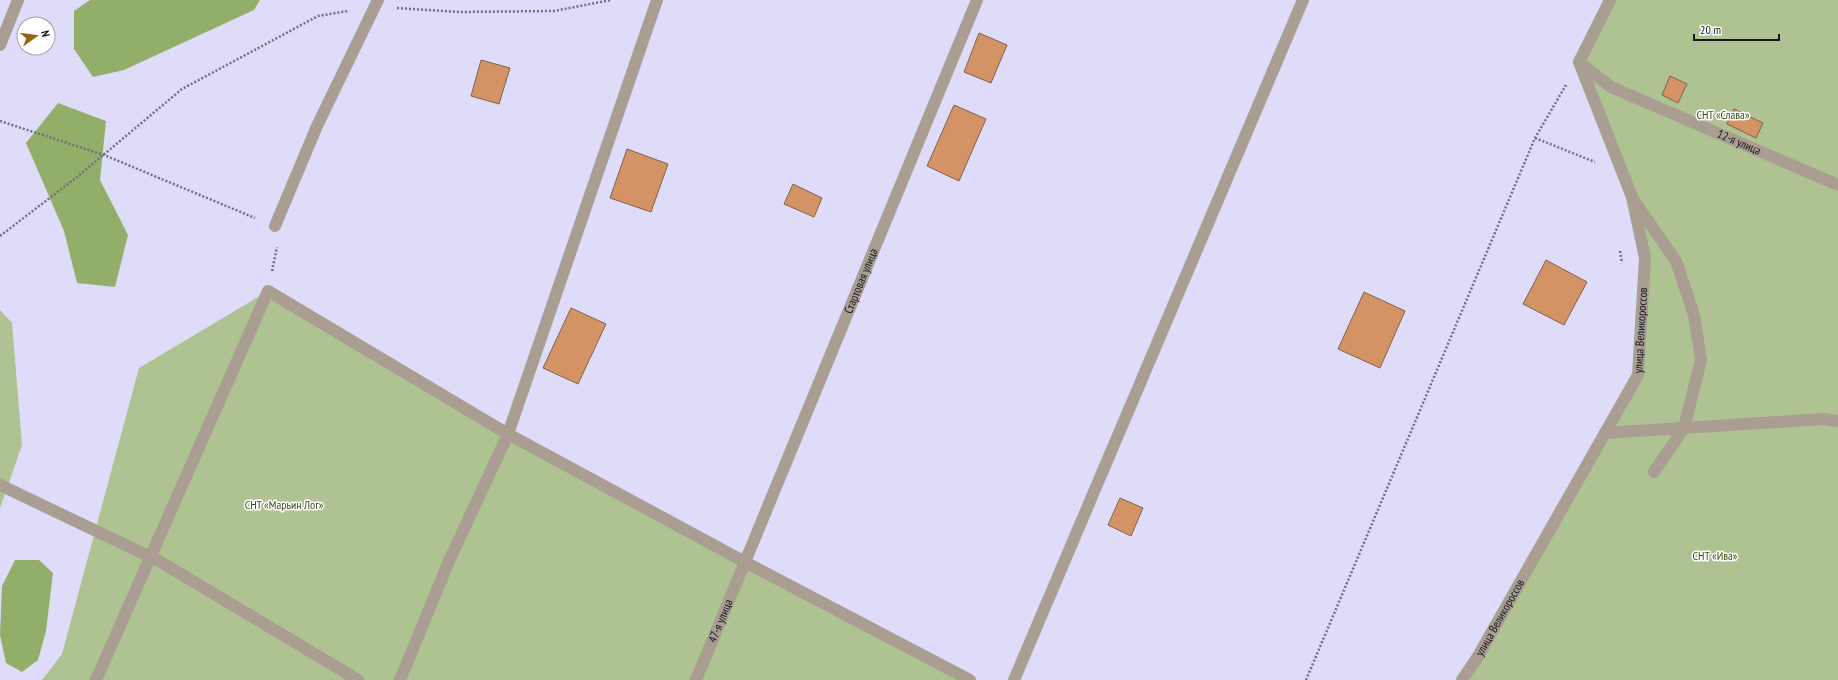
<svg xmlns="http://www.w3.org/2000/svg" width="1838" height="680" viewBox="0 0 1838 680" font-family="'PT Sans Narrow',sans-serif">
	<rect width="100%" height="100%" fill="#dfdcf9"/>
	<!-- green -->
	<g fill="#aec292">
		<polygon points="1610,0 1838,0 1838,680 1462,680 1638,375 1645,258 1632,197 1579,62"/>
		<polygon points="268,291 508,434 970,680 42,680 62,654 139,368"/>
		<polygon points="0,310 12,323 22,445 0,508"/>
	</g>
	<!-- forest -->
	<g fill="#92ae68">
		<polygon points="90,0 260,0 254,10 124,70 93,77 74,49 74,11"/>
		<polygon points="58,103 106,121 100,180 128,235 115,287 77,283 64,231 26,143"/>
		<polygon points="15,560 39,560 53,573 46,631 38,660 22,672 6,663 0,635 2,586"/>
	</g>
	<!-- building -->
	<g fill="#d49365" stroke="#80624e">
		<polygon points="979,33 1007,45 991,83 964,72"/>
		<polygon points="481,60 510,68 499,104 471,96"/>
		<polygon points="1670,76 1687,84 1678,103 1662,95"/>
		<polygon points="954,105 986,119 959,181 927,166"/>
		<polygon points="1734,109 1763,123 1756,138 1727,124"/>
		<polygon points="627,149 668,164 651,212 610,198"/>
		<polygon points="793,184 822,198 814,217 784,204"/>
		<polygon points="1546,260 1587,282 1564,325 1523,304"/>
		<polygon points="1364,292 1405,311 1380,368 1338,349"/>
		<polygon points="571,308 606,324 578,384 543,368"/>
		<polygon points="1120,498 1143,508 1131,536 1108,525"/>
	</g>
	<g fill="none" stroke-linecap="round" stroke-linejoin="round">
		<!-- path -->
		<g stroke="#716f83" stroke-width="2.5" stroke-dasharray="2 2" stroke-linecap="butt">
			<polyline points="397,8 460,12 554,11 611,0"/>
			<polyline points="0,121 104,155 255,218"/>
			<polyline points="1535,138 1595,162"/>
			<polyline points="0,236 77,177 182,89 318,16 348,11"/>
			<polyline points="1620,251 1622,263"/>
			<polyline points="272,271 277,247"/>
			<polyline points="1306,680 1535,138 1566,85"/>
		</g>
		<!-- lane -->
		<g stroke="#a99e91" stroke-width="12">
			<polyline points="0,45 18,0"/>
			<path id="s1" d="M1579,62L1611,87L1838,185"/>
			<polyline points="1632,198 1676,261 1694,315 1701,360 1684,428 1654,472"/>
			<polyline points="275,226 317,126 378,0"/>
			<polyline points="1605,433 1823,419 1838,421"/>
			<polyline points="96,680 268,291 508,434 657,0"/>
			<polyline points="400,680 449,561 508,434 745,562 970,680"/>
			<path id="s2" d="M696,680L745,562"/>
			<polyline points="1014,680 1303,0"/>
		</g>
		<!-- street -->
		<g stroke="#a99e91" stroke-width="12">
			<polyline points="0,485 159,561 358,680"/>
			<path id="s3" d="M745,562L977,0"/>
			<path id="s4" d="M1462,680L1477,658L1638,375L1645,258L1632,197L1579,62L1610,0"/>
		</g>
	</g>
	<g text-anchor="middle" stroke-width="3" stroke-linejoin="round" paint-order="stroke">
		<!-- park labels -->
		<g font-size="12" fill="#394b19" stroke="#fff">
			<text x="1723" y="119">СНТ «Слава»</text>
			<text x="284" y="509">СНТ «Марьин Лог»</text>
			<text x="1715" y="560">СНТ «Ива»</text>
		</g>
		<!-- street labels -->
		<g font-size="12" fill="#171622" stroke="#fff">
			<text dy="4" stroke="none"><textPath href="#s1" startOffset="180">12-я улица</textPath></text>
			<text dy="4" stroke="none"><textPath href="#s3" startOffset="304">Стартовая улица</textPath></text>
			<text dy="4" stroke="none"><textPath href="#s4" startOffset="397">улица Великороссов</textPath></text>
			<text dy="4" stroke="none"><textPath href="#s4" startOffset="73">улица Великороссов</textPath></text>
			<text dy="4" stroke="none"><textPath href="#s2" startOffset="64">47-я улица</textPath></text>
		</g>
	</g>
	<!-- north arrow -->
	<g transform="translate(36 36) rotate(76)"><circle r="19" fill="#ffffff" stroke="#a2a2a7"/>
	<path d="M0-3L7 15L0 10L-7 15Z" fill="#936511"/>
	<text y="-6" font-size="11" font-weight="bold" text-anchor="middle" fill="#171622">N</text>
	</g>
	<!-- scale -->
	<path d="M1694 34v6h85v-6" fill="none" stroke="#171622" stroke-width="2"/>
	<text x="1700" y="34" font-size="12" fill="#171622" stroke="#ffffff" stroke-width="3" paint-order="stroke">20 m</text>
</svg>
